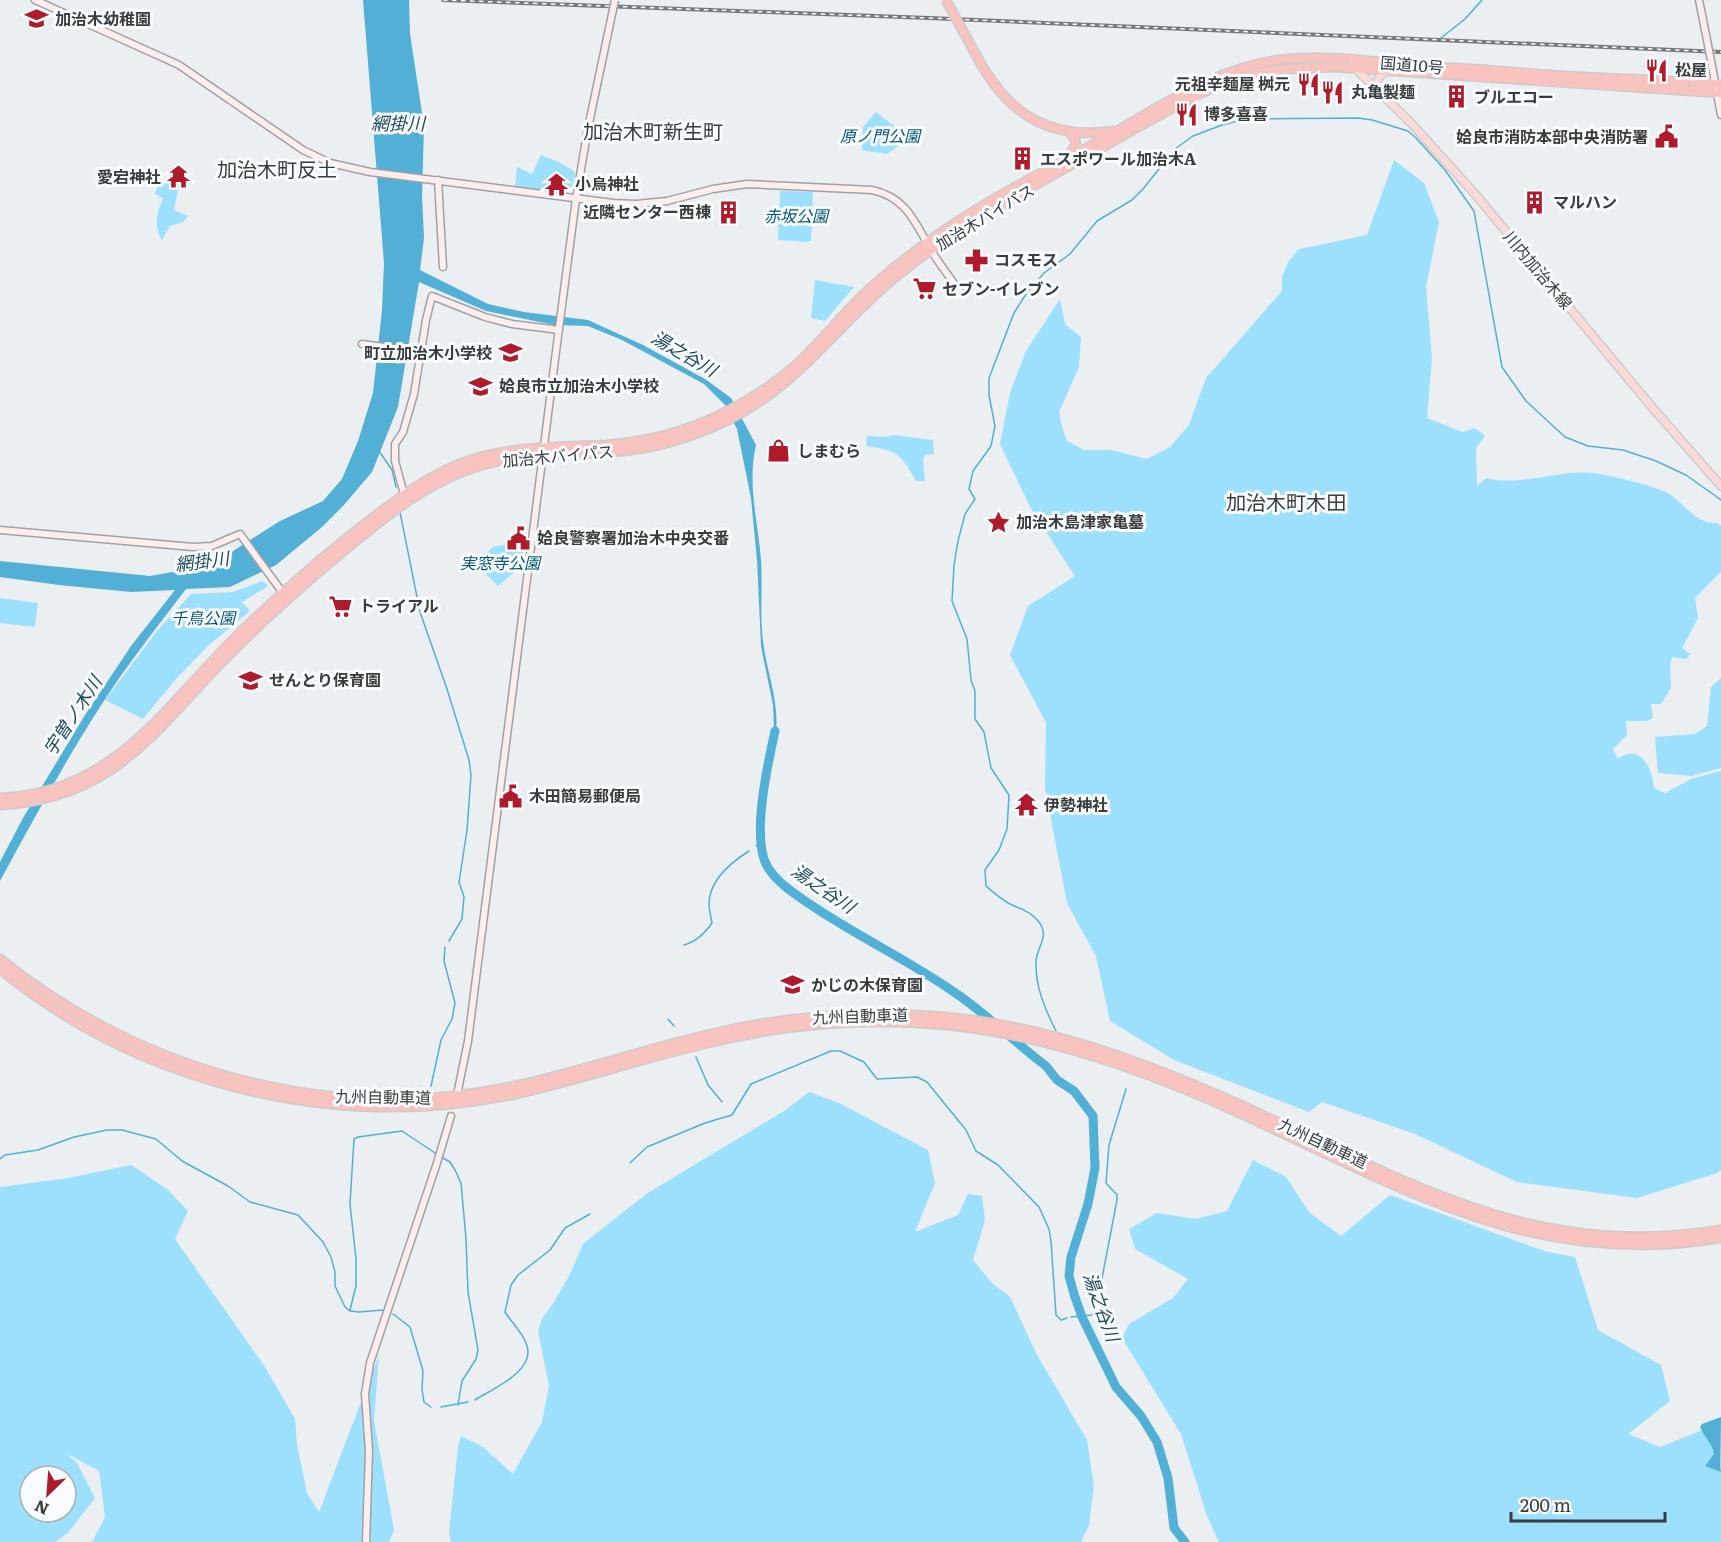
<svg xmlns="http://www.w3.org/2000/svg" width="1721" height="1542" viewBox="0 0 1721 1542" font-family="Literata,'Noto Sans JP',serif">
	<rect width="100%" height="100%" fill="#ebeff1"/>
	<!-- green -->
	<g fill="#9ce0fe" fill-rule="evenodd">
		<polygon points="876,112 909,138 887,154 862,150 863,127"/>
		<polygon points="541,155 561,163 575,172 573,185 564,193 515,186 517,167 532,174"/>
		<path d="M1394,160L1424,183L1439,222L1426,287L1432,358L1427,418L1463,432L1475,428L1485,436L1476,448L1477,486L1486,478C1525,488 1566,465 1605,475C1624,479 1646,484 1663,491C1684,500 1693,524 1717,523L1721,526V572L1695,598L1698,618L1682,648L1690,654L1687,659L1672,657L1670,665L1671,688L1661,704H1651L1653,718L1647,721H1626L1627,735L1613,749L1618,759C1640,742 1653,769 1654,788L1665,793L1691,779L1721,771V1170L1717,1173L1637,1198L1517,1182L1415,1134L1322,1102L1309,1112L1174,1060L1110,1021L1096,956L1067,903L1045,788L1046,723L1010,655L1028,606L1075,576L1031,509L1000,444L1010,393L1026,351L1060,299L1065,324L1081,337L1079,367L1059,412L1062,427L1067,441L1084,450H1111L1147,459L1170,447L1189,425L1206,378L1282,291V277L1288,262L1299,249L1367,235Z"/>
		<path d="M175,180L179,186L174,210L188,216L183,222L170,226L162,240C153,224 157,214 163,198L155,194L159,182L169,183Z"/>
		<polygon points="780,191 813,192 811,240 808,242 778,240"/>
		<polygon points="815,280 854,287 825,321 811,318"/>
		<path d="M893,435L933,440L934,454L925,455L923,459L925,481H916C900,453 899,451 866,446L867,436L887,437Z"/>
		<polygon points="510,544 525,545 519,568 498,586 474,563 493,547"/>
		<polygon points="263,581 268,586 242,602 250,611 210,644 175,680 143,719 105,700 157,631 191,594 233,592"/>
		<polygon points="0,598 38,603 35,627 0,623"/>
		<polygon points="1721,678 1721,768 1691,776 1658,773 1655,737 1695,734 1707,726 1711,687"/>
		<polygon points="809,1092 839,1103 928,1150 935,1183 915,1232 958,1215 968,1194 982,1196 985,1220 973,1260 992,1283 1010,1297 1037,1355 1087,1440 1094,1486 1089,1525 1081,1542 451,1542 449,1532 458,1447 461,1436 483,1447 513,1474 542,1422 549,1386 538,1331 543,1317 553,1304 570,1274 583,1244 646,1194 784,1111"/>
		<polygon points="1253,1160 1286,1177 1309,1212 1341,1236 1390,1195 1544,1251 1575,1257 1598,1330 1661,1365 1670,1401 1628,1434 1660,1447 1705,1429 1721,1419 1721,1542 1219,1542 1207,1516 1181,1434 1122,1338 1129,1324 1173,1298 1188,1279 1135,1249 1129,1229 1157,1213 1195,1219 1227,1211"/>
		<path d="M131,1165L168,1190L188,1211L175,1239L265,1367L295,1419L297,1444L307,1493L319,1512L379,1355L374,1421L394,1530L389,1542H92L105,1517L99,1471L66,1453L77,1463L95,1498L68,1533L55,1542H0V1187L68,1178ZM30,1476H66V1512H30Z"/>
	</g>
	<!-- water -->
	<g fill="#52afd5">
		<path d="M363,0H409L410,34L424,126L422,196L424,238L420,270L488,304L524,312L588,320L643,345L705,379L731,398L756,445C747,483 758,522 761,560C763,589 759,619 764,648C769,680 782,711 774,743L771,742L774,728L773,705L761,646L757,560L751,498L737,429L725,405L704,384L622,340L588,326L554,325L486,311L419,282L398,407L372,472L343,506L322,527L276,565L230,587L186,589C157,627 126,666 100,707C64,763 32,822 0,881V862L23,818L85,715L131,646L175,590L131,592L59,585L0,577V561L150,576L183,570L233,551L280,521L323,501L342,479L358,441L373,393L382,310L384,263Z"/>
		<path d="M1721,1417L1720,1467L1721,1472L1705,1466L1714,1454C1713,1444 1704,1437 1700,1427L1702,1424Z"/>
	</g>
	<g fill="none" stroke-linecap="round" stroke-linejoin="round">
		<!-- stream -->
		<g stroke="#52afd5" stroke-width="1.5">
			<polyline points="1441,38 1465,19 1482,0"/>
			<polyline points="379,451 392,470 396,487"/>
			<polyline points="400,512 420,612 447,689 469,760 471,775 467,830 459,882 464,897 462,919 449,941"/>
			<polyline points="756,846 761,844"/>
			<path d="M684,945C697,941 704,934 712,923C711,917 709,910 709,904C709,880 730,863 749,851"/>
			<polyline points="668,1019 674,1026"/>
			<path d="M1056,1031C1045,1009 1035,986 1036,961C1037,947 1050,936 1039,922C1031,912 1023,910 1012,905C1003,901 994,893 986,886L985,870L999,850L1007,829L1009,795L991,768L984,732L975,719V691L971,680L967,639L952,601L954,565L958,541L965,514L975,499L969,489L973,471L991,446L995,426L989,395V378L1014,313L1028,291L1044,273L1070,254L1097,221L1132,200L1143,189L1175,149L1193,136L1222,125L1246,119L1358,118L1372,120L1408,131L1416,138L1445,170L1474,211L1502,367L1526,401L1565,437L1588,446L1623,450L1656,461L1686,475L1721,500"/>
			<polyline points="696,1057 708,1085 722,1102"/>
			<polyline points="431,1086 441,1040 452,1019 455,1003 444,961 445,947"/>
			<polyline points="443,1158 450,1162 455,1170 461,1183 466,1239 468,1292 478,1350 476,1359 462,1381 458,1405"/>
			<polyline points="0,1159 5,1155 38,1150 74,1137 107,1130 122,1130 156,1139 182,1161 228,1186 250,1202 298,1215 323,1242 331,1257 335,1272 335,1286 345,1307 350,1311 359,1312 383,1310"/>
			<polyline points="630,1163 647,1147 705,1123 732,1115 751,1084 831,1051 840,1051 864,1062 877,1079 917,1077 927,1082 966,1130 976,1151 998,1165 1039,1207 1049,1229 1051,1241 1056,1315 1061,1320 1067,1318"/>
			<polyline points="350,1310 356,1286 356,1259 350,1204 354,1139 358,1137 402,1131 435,1153"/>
			<polyline points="393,1314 410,1327 423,1371 422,1389 424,1402 431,1407"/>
			<polyline points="1071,1317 1092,1315 1098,1299 1117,1200 1117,1195 1106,1183 1109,1145 1126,1089"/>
			<path d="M475,1400C494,1388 538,1370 526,1343C522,1332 511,1322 505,1312L511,1285L518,1275L550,1250L565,1228L590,1214"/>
			<polyline points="441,1407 468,1402"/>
		</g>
		<!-- river -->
		<path stroke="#52afd5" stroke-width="9" d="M775,731C768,763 751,837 767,866C777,883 795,894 811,905C857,936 908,960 954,992C987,1014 1015,1043 1046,1066L1057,1080L1074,1091L1093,1116L1095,1168L1088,1204L1071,1257L1069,1276L1074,1294L1082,1317L1116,1387L1141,1416L1157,1442L1168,1478L1174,1528L1185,1542"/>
		<defs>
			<g id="secondary">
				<path d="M35,0L179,65L303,150L330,163L370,172L613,203L636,204L667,201L713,189L747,184L872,190C909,198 916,226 934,255C942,267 950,278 959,290"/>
				<polyline points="1699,0 1706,35"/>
				<polyline points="1712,66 1721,115"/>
				<polyline points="438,180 443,267"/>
				<polyline points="362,344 421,352"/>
				<polyline points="405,498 395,461 395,444 403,432 414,394 426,320 432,296 485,317 512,324 559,330"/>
				<polyline points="0,530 193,547 212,546 240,534 285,596"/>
				<polyline points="458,1090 468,1041 559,328 576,199 588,128"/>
				<polyline points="366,1542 369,1451 365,1394 370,1363 436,1166 451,1116"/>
			</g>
			<g id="primary">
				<polyline points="1353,66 1412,124 1475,194 1651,406 1721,486"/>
				<path d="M1378,89C1375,80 1379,75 1388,71"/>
			</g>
			<g id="highway">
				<path d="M981,64C1011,116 1052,140 1113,131"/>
				<path d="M1132,129L1136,128C1174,108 1213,83 1255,74C1281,68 1308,68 1335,67L1721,93"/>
				<polyline points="1069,155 1076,145 1075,139 1070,133"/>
				<path d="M0,798C116,794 167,703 243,630C292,583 345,537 401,497C428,478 456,462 489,455C528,446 567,447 606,445C645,442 685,432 720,415C746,402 772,386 794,367C818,345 839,319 862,296C886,273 912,253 939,234C987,200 1041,174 1092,145C1151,113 1210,69 1279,60C1331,53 1385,64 1436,67C1479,69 1521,73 1564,76C1616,79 1669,80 1721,85"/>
				<path d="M0,805C111,799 151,735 222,662C253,630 287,599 322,569C373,527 428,476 494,462C532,453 570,455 609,452C650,450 691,438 728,420C801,384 837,324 898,275C970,216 1056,175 1136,128"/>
				<path d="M0,959C142,1073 331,1125 510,1087C575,1074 638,1051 703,1036C782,1016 864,1010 946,1017C1054,1027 1158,1067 1256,1112C1414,1186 1539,1260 1721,1230"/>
				<path d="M0,969C140,1084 334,1131 511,1095C576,1081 639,1059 704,1044C783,1024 865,1017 946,1025C1037,1034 1123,1062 1206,1098C1381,1174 1521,1272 1721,1238"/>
			</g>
		</defs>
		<!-- secondary casing -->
		<use href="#secondary" stroke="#9ea2a4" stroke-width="9"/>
		<!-- primary casing -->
		<use href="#primary" stroke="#ccc" stroke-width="10"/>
		<!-- highway casing -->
		<use href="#highway" stroke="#ccc" stroke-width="11"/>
		<!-- secondary -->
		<use href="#secondary" stroke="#fdedec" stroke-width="6"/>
		<!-- primary -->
		<use href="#primary" stroke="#fbdad8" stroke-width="7"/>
		<!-- highway -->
		<use href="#highway" stroke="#f8c2be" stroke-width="8"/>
		<defs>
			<polyline id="rail" points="443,0 929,18 1721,52"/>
		</defs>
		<!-- rail casing -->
		<use href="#rail" stroke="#77797b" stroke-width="4"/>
		<!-- rail -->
		<use href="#rail" stroke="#f8fcfe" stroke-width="1.5" stroke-dasharray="4.5" stroke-linecap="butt"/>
		<defs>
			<g id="secondary-bridge">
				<polyline points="1706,35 1712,66"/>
				<polyline points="588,128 615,0"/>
			</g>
			<polyline id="highway-bridge" points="946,0 981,64"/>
		</defs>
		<!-- secondary-bridge casing -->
		<use href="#secondary-bridge" stroke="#9ea2a4" stroke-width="9" stroke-linecap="butt"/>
		<!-- highway-bridge casing -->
		<use href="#highway-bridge" stroke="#ccc" stroke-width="11" stroke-linecap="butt"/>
		<!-- secondary-bridge -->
		<use href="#secondary-bridge" stroke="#fdedec" stroke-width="6"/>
		<!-- highway-bridge -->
		<use href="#highway-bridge" stroke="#f8c2be" stroke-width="8"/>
	</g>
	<!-- icons -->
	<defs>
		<symbol id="school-bare" viewBox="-9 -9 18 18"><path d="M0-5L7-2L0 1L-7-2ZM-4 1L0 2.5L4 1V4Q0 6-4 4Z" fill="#af1b2b" stroke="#f8fcfe" stroke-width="2.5" paint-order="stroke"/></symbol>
		<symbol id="restaurant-bare" viewBox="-9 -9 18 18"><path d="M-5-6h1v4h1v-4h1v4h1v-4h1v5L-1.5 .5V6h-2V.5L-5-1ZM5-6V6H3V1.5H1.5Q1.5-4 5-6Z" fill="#af1b2b" stroke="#f8fcfe" stroke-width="2.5" paint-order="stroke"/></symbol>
		<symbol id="building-bare" viewBox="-9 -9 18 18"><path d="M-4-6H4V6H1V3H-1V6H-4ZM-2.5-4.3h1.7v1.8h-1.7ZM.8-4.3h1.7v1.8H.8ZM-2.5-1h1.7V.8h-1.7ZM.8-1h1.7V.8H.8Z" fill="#af1b2b" stroke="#f8fcfe" stroke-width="2.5" paint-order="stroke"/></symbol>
		<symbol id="civic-bare" viewBox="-9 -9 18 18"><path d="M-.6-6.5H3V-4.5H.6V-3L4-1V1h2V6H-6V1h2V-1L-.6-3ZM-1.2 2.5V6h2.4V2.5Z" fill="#af1b2b" stroke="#f8fcfe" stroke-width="2.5" paint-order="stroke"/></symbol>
		<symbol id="temple-bare" viewBox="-9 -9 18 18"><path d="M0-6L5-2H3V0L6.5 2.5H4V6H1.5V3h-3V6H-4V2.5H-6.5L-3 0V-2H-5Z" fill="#af1b2b" stroke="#f8fcfe" stroke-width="2.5" paint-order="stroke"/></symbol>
		<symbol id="pharmacy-bare" viewBox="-9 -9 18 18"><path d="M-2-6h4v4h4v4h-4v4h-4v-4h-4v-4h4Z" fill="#af1b2b" stroke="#f8fcfe" stroke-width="2.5" paint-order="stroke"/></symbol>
		<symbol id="supermarket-bare" viewBox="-9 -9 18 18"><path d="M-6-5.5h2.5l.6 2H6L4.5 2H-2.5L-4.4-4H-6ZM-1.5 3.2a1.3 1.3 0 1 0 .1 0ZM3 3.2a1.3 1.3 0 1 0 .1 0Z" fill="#af1b2b" stroke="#f8fcfe" stroke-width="2.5" paint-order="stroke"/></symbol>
		<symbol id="shop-bare" viewBox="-9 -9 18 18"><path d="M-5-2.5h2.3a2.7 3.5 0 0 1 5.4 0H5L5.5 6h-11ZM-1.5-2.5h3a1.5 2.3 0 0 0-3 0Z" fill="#af1b2b" stroke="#f8fcfe" stroke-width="2.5" paint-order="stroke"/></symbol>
		<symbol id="sight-bare" viewBox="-9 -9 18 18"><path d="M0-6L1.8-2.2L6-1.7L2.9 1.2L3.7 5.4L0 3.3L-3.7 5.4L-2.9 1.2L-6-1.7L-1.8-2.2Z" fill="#af1b2b" stroke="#f8fcfe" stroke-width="2.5" paint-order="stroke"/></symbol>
	</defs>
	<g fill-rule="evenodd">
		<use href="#school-bare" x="20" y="2" width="33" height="33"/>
		<use href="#restaurant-bare" x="1640" y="54" width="33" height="33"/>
		<use href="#restaurant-bare" x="1292" y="68" width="33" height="33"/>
		<use href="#restaurant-bare" x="1316" y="76" width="33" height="33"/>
		<use href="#building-bare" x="1440" y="80" width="33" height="33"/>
		<use href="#restaurant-bare" x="1170" y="98" width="33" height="33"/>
		<use href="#civic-bare" x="1650" y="120" width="33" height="33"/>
		<use href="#building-bare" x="1006" y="142" width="33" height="33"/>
		<use href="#temple-bare" x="162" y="160" width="33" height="33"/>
		<use href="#temple-bare" x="540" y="168" width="33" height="33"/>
		<use href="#building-bare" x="1518" y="186" width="33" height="33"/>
		<use href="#building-bare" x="712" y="196" width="33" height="33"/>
		<use href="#pharmacy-bare" x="960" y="244" width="33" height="33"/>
		<use href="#supermarket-bare" x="908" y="272" width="33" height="33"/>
		<use href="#school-bare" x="494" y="336" width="33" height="33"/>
		<use href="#school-bare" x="464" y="370" width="33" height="33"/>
		<use href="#shop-bare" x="762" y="434" width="33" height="33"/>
		<use href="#sight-bare" x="982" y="506" width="33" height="33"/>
		<use href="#civic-bare" x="502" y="522" width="33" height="33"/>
		<use href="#supermarket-bare" x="324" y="590" width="33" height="33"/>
		<use href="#school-bare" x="234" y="664" width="33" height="33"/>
		<use href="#civic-bare" x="494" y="780" width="33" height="33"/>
		<use href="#temple-bare" x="1010" y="788" width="33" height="33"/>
		<use href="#school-bare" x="776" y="968" width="33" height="33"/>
	</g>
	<g text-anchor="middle" stroke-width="6" stroke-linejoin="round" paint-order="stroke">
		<!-- poi labels -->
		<g font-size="16" font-weight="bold" fill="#393b3c" stroke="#f8fcfe" text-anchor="start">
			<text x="55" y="25">加治木幼稚園</text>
			<text x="1675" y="76">松屋</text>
			<text x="1290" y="90" text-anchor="end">元祖辛麺屋 桝元</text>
			<text x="1351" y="98">丸亀製麺</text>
			<text x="1474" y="103">ブルエコー</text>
			<text x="1204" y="120">博多喜喜</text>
			<text x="1648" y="143" text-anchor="end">姶良市消防本部中央消防署</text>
			<text x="1040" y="165">エスポワール加治木A</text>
			<text x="161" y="183" text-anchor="end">愛宕神社</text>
			<text x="575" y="190">小烏神社</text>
			<text x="1553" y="208">マルハン</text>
			<text x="711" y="218" text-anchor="end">近隣センター西棟</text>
			<text x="994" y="266">コスモス</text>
			<text x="942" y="295">セブン-イレブン</text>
			<text x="492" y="359" text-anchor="end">町立加治木小学校</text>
			<text x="499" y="392">姶良市立加治木小学校</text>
			<text x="797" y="457">しまむら</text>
			<text x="1016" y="528">加治木島津家亀墓</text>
			<text x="537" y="544">姶良警察署加治木中央交番</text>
			<text x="359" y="612">トライアル</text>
			<text x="269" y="686">せんとり保育園</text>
			<text x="529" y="802">木田簡易郵便局</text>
			<text x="1044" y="811">伊勢神社</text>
			<text x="811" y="991">かじの木保育園</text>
		</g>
		<!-- street labels -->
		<g font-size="16" fill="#393b3c" stroke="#f8fcfe">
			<text transform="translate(1412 65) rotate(5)" y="6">国道10号</text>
			<text transform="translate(985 217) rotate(-31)" y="6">加治木バイパス</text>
			<text transform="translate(1538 270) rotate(50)" y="6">川内加治木線</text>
			<text transform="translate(558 456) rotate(-5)" y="6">加治木バイパス</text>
			<text transform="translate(860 1016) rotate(-2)" y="6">九州自動車道</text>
			<text transform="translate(383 1097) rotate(1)" y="6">九州自動車道</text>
			<text transform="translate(1323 1143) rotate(25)" y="6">九州自動車道</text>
		</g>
		<!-- park labels -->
		<g font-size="16" font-style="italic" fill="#045670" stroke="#f8fcfe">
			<text x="880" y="142">原ノ門公園</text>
			<text x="796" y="222">赤坂公園</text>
			<text x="500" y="569">実窓寺公園</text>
			<text x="203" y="624">千鳥公園</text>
		</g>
		<!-- water labels -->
		<g font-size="18" font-style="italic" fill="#214a5a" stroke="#f8fcfe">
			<text x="398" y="130">網掛川</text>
			<text transform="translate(684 354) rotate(30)" y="6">湯之谷川</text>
			<text transform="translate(202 562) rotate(-7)" y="6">網掛川</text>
			<text transform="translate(73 716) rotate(-57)" y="6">宇曽ノ木川</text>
			<text transform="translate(823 889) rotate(34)" y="6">湯之谷川</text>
			<text transform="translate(1101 1307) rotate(70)" y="6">湯之谷川</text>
		</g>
		<!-- quarter labels -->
		<g font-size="20" fill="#393b3c" stroke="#f8fcfe">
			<text x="653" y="139">加治木町新生町</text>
			<text x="277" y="177">加治木町反土</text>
			<text x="1286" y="510">加治木町木田</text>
		</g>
	</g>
	<!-- north arrow -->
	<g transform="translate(48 1494) rotate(205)"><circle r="28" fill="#f8fcfe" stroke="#acafb0" stroke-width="1.5"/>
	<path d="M0-4.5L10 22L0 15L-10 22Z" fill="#af1b2b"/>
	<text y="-9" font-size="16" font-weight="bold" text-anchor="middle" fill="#393b3c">N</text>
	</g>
	<!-- scale -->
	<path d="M1511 1512v9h154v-9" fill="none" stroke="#393b3c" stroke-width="3"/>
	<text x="1520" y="1512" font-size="18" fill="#393b3c" stroke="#f8fcfe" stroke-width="4.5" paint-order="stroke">200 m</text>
</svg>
